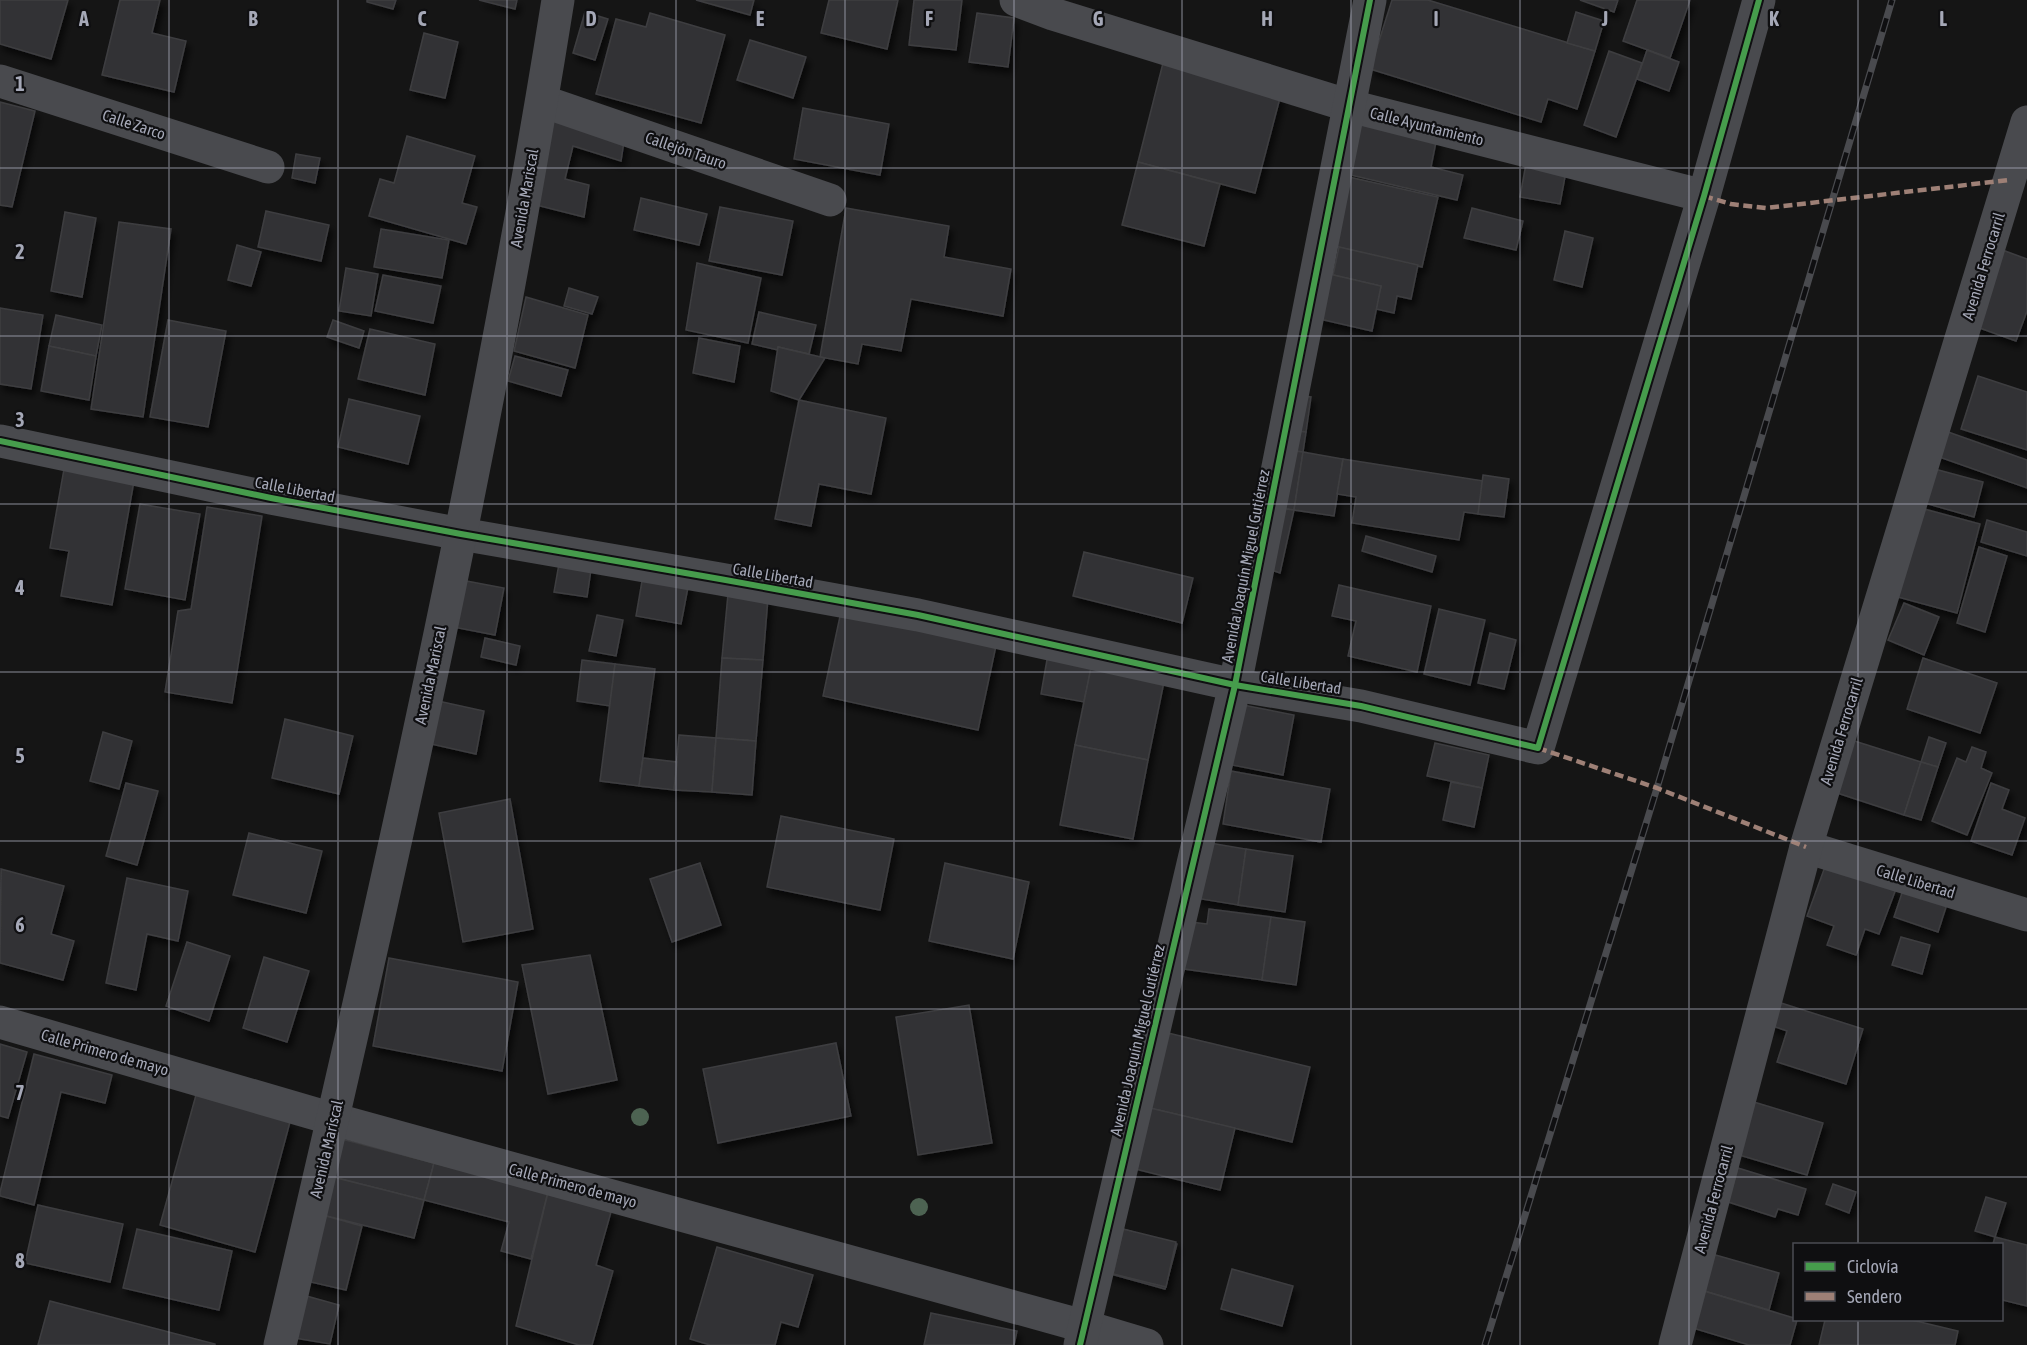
<svg xmlns="http://www.w3.org/2000/svg" width="2027" height="1345" viewBox="0 0 2027 1345" font-family="'Asap Condensed',sans-serif">
	<defs>
		<filter id="shadow"><feDropShadow dx="3.5" dy="6" stdDeviation="3" flood-color="#0009"/></filter>
	</defs>
	<rect width="100%" height="100%" fill="#151515"/>
	<!-- building -->
	<g fill="#333334" stroke="#3e3e41" stroke-width="1.5" filter="url(#shadow)">
		<polygon points="0,0 68,0 51,59 0,44"/>
		<polygon points="120,0 160,0 152,33 186,41 174,92 102,75"/>
		<polygon points="367,0 396,0 393,9 367,2"/>
		<polygon points="479,0 517,0 515,9"/>
		<polygon points="696,0 754,0 750,15"/>
		<polygon points="829,0 898,0 887,49 821,33"/>
		<polygon points="914,0 962,0 956,50 909,45"/>
		<polygon points="1392,0 1428,0 1595,51 1577,109 1548,99 1541,122 1370,69"/>
		<polygon points="1580,0 1618,0 1614,12"/>
		<polygon points="1637,0 1690,0 1670,58 1623,41"/>
		<polygon points="585,12 608,19 595,60 573,53"/>
		<polygon points="1576,12 1604,21 1595,51 1567,43"/>
		<polygon points="650,13 725,35 701,123 596,94 616,19 646,27"/>
		<polygon points="977,13 1014,18 1008,67 969,62"/>
		<polygon points="424,33 458,42 445,98 410,90"/>
		<polygon points="750,40 806,57 793,98 737,80"/>
		<polygon points="1647,50 1679,62 1669,91 1637,79"/>
		<polygon points="1609,51 1642,63 1616,137 1584,125"/>
		<polygon points="1163,63 1281,94 1255,193 1138,162"/>
		<polygon points="0,102 35,111 12,207 0,205"/>
		<polygon points="803,108 889,124 880,175 794,159"/>
		<polygon points="549,112 625,135 621,161 573,146 565,179 589,185 584,217 532,204"/>
		<polygon points="1356,113 1438,132 1431,167 1463,175 1457,200 1342,173"/>
		<polygon points="407,136 475,156 462,203 477,207 466,244 369,216 380,179 394,183"/>
		<polygon points="296,154 320,158 315,183 292,178"/>
		<polygon points="1527,158 1567,166 1560,204 1520,197"/>
		<polygon points="1138,162 1220,184 1204,246 1122,225"/>
		<polygon points="1349,177 1438,197 1422,267 1334,246"/>
		<polygon points="641,198 707,214 699,245 634,230"/>
		<polygon points="720,207 793,221 782,275 709,261"/>
		<polygon points="846,208 949,226 944,257 1011,269 1003,316 911,299 901,351 862,344 858,364 820,357"/>
		<polygon points="1472,208 1523,221 1516,250 1464,238"/>
		<polygon points="266,211 329,225 321,261 258,247"/>
		<polygon points="65,212 96,218 82,297 51,291"/>
		<polygon points="119,222 171,229 143,417 91,409"/>
		<polygon points="381,229 449,240 442,278 374,267"/>
		<polygon points="1565,231 1593,238 1582,287 1554,280"/>
		<polygon points="237,245 261,252 251,286 228,280"/>
		<polygon points="1339,247 1418,265 1411,299 1397,296 1394,313 1376,309 1381,286 1333,275"/>
		<polygon points="1997,248 2027,259 2027,311 2016,341 1971,325"/>
		<polygon points="697,263 761,278 748,343 686,330"/>
		<polygon points="346,268 378,274 371,316 339,311"/>
		<polygon points="1325,273 1381,286 1372,331 1315,318"/>
		<polygon points="383,275 441,286 433,323 375,311"/>
		<polygon points="569,288 598,297 592,314 564,306"/>
		<polygon points="526,297 588,315 575,368 514,351"/>
		<polygon points="0,308 43,315 31,389 0,384"/>
		<polygon points="759,312 816,325 809,354 778,347 778,350 752,344"/>
		<polygon points="56,315 102,325 96,356 49,346"/>
		<polygon points="168,320 226,331 208,427 150,417"/>
		<polygon points="333,320 364,331 359,348 327,337"/>
		<polygon points="370,329 435,344 425,395 358,379"/>
		<polygon points="699,338 740,346 734,382 693,373"/>
		<polygon points="49,346 96,356 89,400 41,391"/>
		<polygon points="778,347 825,358 799,400 771,391"/>
		<polygon points="515,356 568,370 561,396 508,381"/>
		<polygon points="1978,376 2027,392 2027,450 1961,429"/>
		<polygon points="1296,395 1311,397 1306,432 1290,430"/>
		<polygon points="349,399 420,416 408,464 338,447"/>
		<polygon points="799,400 886,418 871,494 819,484 811,526 775,519"/>
		<polygon points="1937,428 2027,460 2027,488 1928,453"/>
		<polygon points="1290,430 1306,432 1303,452 1287,450"/>
		<polygon points="1287,450 1303,452 1294,510 1278,508"/>
		<polygon points="1303,452 1343,459 1334,516 1294,510"/>
		<polygon points="1343,459 1484,481 1478,514 1464,512 1459,540 1352,523 1356,497 1337,494"/>
		<polygon points="1931,468 1983,482 1974,517 1921,502"/>
		<polygon points="64,469 134,481 112,605 61,596 69,551 50,548"/>
		<polygon points="1483,475 1509,479 1504,517 1478,514"/>
		<polygon points="140,504 200,514 185,600 125,589"/>
		<polygon points="207,507 262,516 232,703 165,692 178,611 191,609"/>
		<polygon points="1917,507 1980,524 1957,613 1894,596"/>
		<polygon points="1278,508 1294,510 1280,573 1263,567"/>
		<polygon points="1987,520 2027,532 2027,556 1981,542"/>
		<polygon points="1366,536 1436,556 1432,572 1362,551"/>
		<polygon points="1979,547 2007,556 1985,632 1957,623"/>
		<polygon points="1084,552 1193,578 1182,623 1073,596"/>
		<polygon points="560,558 592,563 587,597 554,592"/>
		<polygon points="643,575 689,582 681,624 636,616"/>
		<polygon points="456,579 504,588 495,635 448,626"/>
		<polygon points="1339,585 1431,606 1417,672 1348,656 1356,621 1332,616"/>
		<polygon points="728,594 768,598 763,660 722,658"/>
		<polygon points="1904,603 1939,617 1924,655 1888,640"/>
		<polygon points="842,607 997,641 978,730 823,696"/>
		<polygon points="1439,609 1485,620 1470,685 1424,674"/>
		<polygon points="597,615 623,620 616,656 589,651"/>
		<polygon points="1490,633 1516,640 1504,689 1478,683"/>
		<polygon points="485,638 520,646 516,665 481,657"/>
		<polygon points="1048,654 1092,663 1084,702 1041,694"/>
		<polygon points="722,658 763,660 756,741 716,738"/>
		<polygon points="1923,658 1997,683 1980,733 1907,709"/>
		<polygon points="582,660 615,664 610,706 577,701"/>
		<polygon points="1092,663 1165,677 1148,760 1075,745"/>
		<polygon points="615,664 655,669 639,786 600,781"/>
		<polygon points="429,699 484,711 476,754 422,742"/>
		<polygon points="1238,704 1294,715 1283,775 1227,764"/>
		<polygon points="285,719 353,736 339,794 272,778"/>
		<polygon points="103,732 132,741 119,789 90,781"/>
		<polygon points="679,735 716,738 712,792 674,790"/>
		<polygon points="1929,737 1946,743 1938,767 1921,762"/>
		<polygon points="716,738 756,741 752,795 712,792"/>
		<polygon points="1845,738 1921,762 1904,815 1828,790"/>
		<polygon points="1435,743 1489,755 1482,788 1427,776"/>
		<polygon points="1075,745 1148,760 1133,839 1060,825"/>
		<polygon points="1972,747 1986,752 1981,768 1992,773 1967,835 1932,821 1957,758 1966,762"/>
		<polygon points="643,758 677,762 674,790 639,786"/>
		<polygon points="1921,762 1938,767 1921,820 1904,815"/>
		<polygon points="1231,771 1330,789 1321,842 1223,824"/>
		<polygon points="1451,782 1482,788 1474,827 1443,820"/>
		<polygon points="126,783 158,791 137,865 106,856"/>
		<polygon points="1991,783 2009,790 2002,809 2025,818 2012,855 1971,841"/>
		<polygon points="510,799 533,929 463,942 439,813"/>
		<polygon points="781,816 894,839 880,910 767,887"/>
		<polygon points="249,833 322,851 306,913 233,895"/>
		<polygon points="1204,842 1246,849 1238,905 1195,898"/>
		<polygon points="1246,849 1293,856 1285,912 1238,905"/>
		<polygon points="700,863 721,925 672,942 650,879"/>
		<polygon points="945,863 1029,882 1013,959 929,941"/>
		<polygon points="1826,864 1896,889 1879,934 1865,929 1856,955 1827,945 1834,926 1807,916"/>
		<polygon points="1,869 64,886 51,934 74,941 63,980 0,963"/>
		<polygon points="127,878 188,891 178,941 147,934 136,990 106,983"/>
		<polygon points="1904,887 1948,901 1938,932 1894,917"/>
		<polygon points="1209,909 1271,917 1262,980 1177,968 1183,921 1207,924"/>
		<polygon points="1271,917 1305,922 1296,985 1262,980"/>
		<polygon points="1901,937 1930,945 1922,974 1892,965"/>
		<polygon points="187,942 230,956 209,1021 166,1006"/>
		<polygon points="590,955 617,1080 548,1094 522,965"/>
		<polygon points="264,957 309,971 287,1042 243,1028"/>
		<polygon points="389,958 518,982 502,1071 373,1046"/>
		<polygon points="1778,1002 1863,1029 1846,1084 1777,1062 1787,1031 1770,1025"/>
		<polygon points="969,1005 992,1143 918,1155 896,1017"/>
		<polygon points="1168,1033 1310,1067 1292,1142 1150,1108"/>
		<polygon points="836,1043 851,1116 718,1143 703,1069"/>
		<polygon points="0,1044 27,1052 8,1118 0,1116"/>
		<polygon points="34,1054 112,1075 105,1103 61,1092 34,1205 0,1196 0,1192"/>
		<polygon points="196,1095 290,1122 255,1252 160,1225"/>
		<polygon points="1754,1102 1823,1123 1807,1175 1739,1155"/>
		<polygon points="1150,1108 1235,1128 1220,1190 1135,1169"/>
		<polygon points="338,1138 434,1163 424,1200 329,1176"/>
		<polygon points="434,1163 548,1192 531,1259 501,1251 509,1222 424,1200"/>
		<polygon points="1738,1168 1806,1189 1798,1215 1778,1209 1775,1217 1728,1202"/>
		<polygon points="329,1176 424,1200 414,1238 319,1214"/>
		<polygon points="1833,1184 1856,1192 1849,1213 1826,1204"/>
		<polygon points="548,1192 611,1212 596,1265 613,1271 592,1345 579,1345 516,1326"/>
		<polygon points="1986,1197 2006,1203 1995,1237 1975,1231"/>
		<polygon points="38,1205 123,1224 110,1282 25,1263"/>
		<polygon points="319,1214 362,1226 346,1290 302,1280"/>
		<polygon points="1119,1228 1177,1244 1165,1289 1107,1273"/>
		<polygon points="137,1229 232,1251 219,1310 123,1288"/>
		<polygon points="1123,1229 1176,1242 1166,1287 1113,1274"/>
		<polygon points="1995,1237 2027,1245 2027,1306 2002,1300 2002,1244 1993,1244"/>
		<polygon points="717,1247 813,1275 798,1327 781,1322 775,1345 710,1345 690,1339"/>
		<polygon points="1705,1252 1779,1273 1769,1310 1694,1288"/>
		<polygon points="1232,1269 1293,1286 1282,1326 1221,1309"/>
		<polygon points="1694,1288 1794,1318 1797,1320 1790,1345 1749,1345 1683,1325"/>
		<polygon points="303,1295 339,1305 330,1344 294,1338"/>
		<polygon points="50,1301 215,1344 215,1345 38,1345"/>
		<polygon points="931,1313 1017,1331 1014,1345 924,1345"/>
		<polygon points="1825,1320 1912,1320 1958,1331 1955,1345 1819,1345"/>
	</g>
	<g fill="none" stroke-linecap="round" stroke-linejoin="round">
		<!-- minor -->
		<g stroke="#494a4e" stroke-width="33">
			<polyline points="1016,0 1053,14 1350,106 1704,196"/>
			<polyline points="0,81 268,167"/>
			<polyline points="542,101 830,200"/>
			<polyline points="0,441 271,498 461,534 720,579 918,615 1235,685 1361,706 1538,748 1704,196 1759,0"/>
			<polyline points="1806,847 2027,915"/>
			<polyline points="0,1022 333,1119 1083,1326 1147,1345"/>
			<path d="M280,1345C385,899 486,452 558,0"/>
			<polyline points="1080,1345 1235,685 1370,0"/>
			<polyline points="1675,1345 1806,847 2027,122"/>
		</g>
		<defs>
			<polyline id="rail" points="1485,1345 1657,788 1892,0"/>
		</defs>
		<!-- rail casing -->
		<use href="#rail" stroke="#494a4e" stroke-width="7"/>
		<!-- rail -->
		<use href="#rail" stroke="#0f0f11" stroke-width="4.5" stroke-dasharray="14" stroke-linecap="butt"/>
		<!-- quiet -->
		<g stroke="#9e8076" stroke-width="4.5" stroke-dasharray="9 4.5" stroke-linecap="butt">
			<polyline points="1704,196 1731,204 1766,208 2009,180"/>
			<polyline points="1538,748 1657,788 1806,847"/>
		</g>
		<defs>
			<g id="cycleway">
				<polyline points="0,441 271,498 461,534 720,579 918,615 1235,685 1361,706 1538,748 1704,196 1759,0"/>
				<polyline points="1080,1345 1235,685 1370,0"/>
			</g>
		</defs>
		<!-- cycleway casing -->
		<use href="#cycleway" stroke="#0f0f11" stroke-width="10"/>
		<!-- cycleway -->
		<use href="#cycleway" stroke="#469c4c" stroke-width="6"/>
	</g>
	<!-- trees -->
	<g fill="#4d6352">
		<circle cx="640" cy="1117" r="9"/>
		<circle cx="919" cy="1207" r="9"/>
	</g>
	<!-- grid -->
	<path fill="none" stroke="#a5a8b7" stroke-width="1.5" stroke-opacity="0.55" d="M169,0V1345M338,0V1345M507,0V1345M676,0V1345M845,0V1345M1014,0V1345M1182,0V1345M1351,0V1345M1520,0V1345M1689,0V1345M1858,0V1244M0,168H2027M0,336H2027M0,504H2027M0,672H2027M0,841H2027M0,1009H2027M0,1177H2027M1858,1320V1345"/>
	<g text-anchor="middle" stroke-width="4.5" stroke-linejoin="round" paint-order="stroke">
		<!-- street labels -->
		<g font-size="16" fill="#a5a8b7" stroke="#0f0f11">
			<text transform="translate(134 124) rotate(18)" y="6">Calle Zarco</text>
			<text transform="translate(1427 126) rotate(14)" y="6">Calle Ayuntamiento</text>
			<text transform="translate(686 150) rotate(19)" y="6">Callejón Tauro</text>
			<text transform="translate(524 198) rotate(-80)" y="6">Avenida Mariscal</text>
			<text transform="translate(1983 266) rotate(-73)" y="6">Avenida Ferrocarril</text>
			<text transform="translate(295 489) rotate(11)" y="6">Calle Libertad</text>
			<text transform="translate(1245 566) rotate(-79)" y="6">Avenida Joaquín Miguel Gutiérrez</text>
			<text transform="translate(773 575) rotate(10)" y="6">Calle Libertad</text>
			<text transform="translate(430 675) rotate(-78)" y="6">Avenida Mariscal</text>
			<text transform="translate(1301 682) rotate(9)" y="6">Calle Libertad</text>
			<text transform="translate(1841 731) rotate(-73)" y="6">Avenida Ferrocarril</text>
			<text transform="translate(1916 881) rotate(17)" y="6">Calle Libertad</text>
			<text transform="translate(1137 1040) rotate(-77)" y="6">Avenida Joaquín Miguel Gutiérrez</text>
			<text transform="translate(105 1052) rotate(16)" y="6">Calle Primero de mayo</text>
			<text transform="translate(326 1149) rotate(-77)" y="6">Avenida Mariscal</text>
			<text transform="translate(573 1185) rotate(15)" y="6">Calle Primero de mayo</text>
			<text transform="translate(1713 1199) rotate(-75)" y="6">Avenida Ferrocarril</text>
		</g>
	</g>
	<g font-size="20" text-anchor="middle" font-weight="bold" fill="#a5a8b7" stroke="#0f0f11" stroke-width="4.5" stroke-linejoin="round" paint-order="stroke">
		<text x="84" y="26">A</text>
		<text x="253" y="26">B</text>
		<text x="422" y="26">C</text>
		<text x="591" y="26">D</text>
		<text x="760" y="26">E</text>
		<text x="929" y="26">F</text>
		<text x="1098" y="26">G</text>
		<text x="1267" y="26">H</text>
		<text x="1436" y="26">I</text>
		<text x="1605" y="26">J</text>
		<text x="1774" y="26">K</text>
		<text x="1943" y="26">L</text>
		<text x="20" y="91">1</text>
		<text x="20" y="259">2</text>
		<text x="20" y="427">3</text>
		<text x="20" y="595">4</text>
		<text x="20" y="763">5</text>
		<text x="20" y="932">6</text>
		<text x="20" y="1100">7</text>
		<text x="20" y="1268">8</text>
	</g>
	<!-- legend -->
	<rect x="1793" y="1243" width="210" height="78" fill="#0f0f11" stroke="#4b4c53" stroke-width="1.5"/>
	<rect x="1805" y="1262" width="30" height="9" fill="#469c4c" stroke="#4b4c53" stroke-width="1.5"/>
	<text x="1847" y="1273" font-size="18" fill="#a5a8b7">Ciclovía</text>
	<rect x="1805" y="1292" width="30" height="9" fill="#9e8076" stroke="#4b4c53" stroke-width="1.5"/>
	<text x="1847" y="1303" font-size="18" fill="#a5a8b7">Sendero</text>
</svg>
